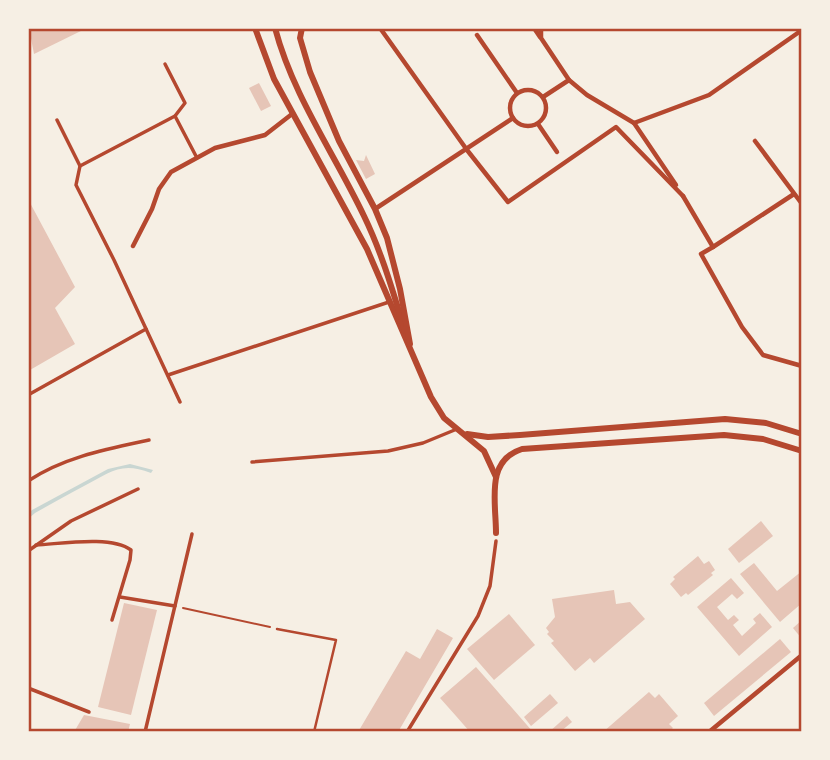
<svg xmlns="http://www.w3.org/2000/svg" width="830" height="760" viewBox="0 0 830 760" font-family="'PT Sans Narrow',sans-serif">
	<rect width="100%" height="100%" fill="#f6efe4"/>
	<!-- water -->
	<path fill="#c9d6d2" d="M130,464L153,470L151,473C120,461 110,473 84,486C67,495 51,504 35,513L28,519V514L32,510L108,469Z"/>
	<!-- building -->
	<g fill="#e6c5b7">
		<polygon points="29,28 87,28 34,54"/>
		<polygon points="259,83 271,106 261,111 249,88"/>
		<polygon points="366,155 375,174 366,179 356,160 364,161"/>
		<polygon points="28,199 75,287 55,308 75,344 30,370"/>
		<polygon points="761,521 773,536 739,563 728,549"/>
		<polygon points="698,556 704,564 709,561 715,570 711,573 713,575 688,595 686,593 681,597 670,584 675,579 673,577"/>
		<polygon points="754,563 777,591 802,571 802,603 780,622 740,574"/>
		<polygon points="731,578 744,593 737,599 732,594 717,607 728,620 734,615 739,620 733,625 742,636 756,623 753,619 760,613 772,627 739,656 697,607"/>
		<polygon points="614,590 616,604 630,602 645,619 594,663 590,658 575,671 551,643 554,641 547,634 549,632 546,628 555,617 552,599"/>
		<polygon points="124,603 157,610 131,715 98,707"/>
		<polygon points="509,614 535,645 494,680 467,649"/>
		<polygon points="802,620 802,639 793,628"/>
		<polygon points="437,629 453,638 398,732 358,732 406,651 420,659"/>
		<polygon points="780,639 791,652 714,716 704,703"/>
		<polygon points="476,667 492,685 533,732 470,732 456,716 440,698"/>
		<polygon points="649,692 655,698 659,694 678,716 669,724 673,728 669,732 603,732"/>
		<polygon points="550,694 558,703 531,726 524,717"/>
		<polygon points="84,715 130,724 128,732 74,732"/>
		<polygon points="567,716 572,722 560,732 549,732"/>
	</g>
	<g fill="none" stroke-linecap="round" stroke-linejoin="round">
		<!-- path -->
		<polyline stroke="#b5482f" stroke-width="2" points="183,608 270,627"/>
		<!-- service -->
		<polyline stroke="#b5482f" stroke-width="2.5" points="277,629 336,640 314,732"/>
		<!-- pedestrian -->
		<g stroke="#b5482f" stroke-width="3.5">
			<polyline points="175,116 197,158"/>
			<polyline points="57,120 80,166 76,185 114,260 180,402"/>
			<polyline points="80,166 175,116 185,103 165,64"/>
			<polyline points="168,375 389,302"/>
			<polyline points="28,395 146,329"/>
			<polyline points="252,462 388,451 423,443 457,429"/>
			<path d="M28,481C64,457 107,449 149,440"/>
			<path d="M36,545C60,544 111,535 131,550L130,560L112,620"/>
			<polyline points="28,551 71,521 138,489"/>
			<polyline points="120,597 175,606"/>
			<polyline points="28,688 89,712"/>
			<polyline points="145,732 192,534"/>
			<polyline points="407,732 478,616 490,586 496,541"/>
		</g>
		<!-- minor -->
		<g stroke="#b5482f" stroke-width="4.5">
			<polyline points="380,28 467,150 508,202 616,127 683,196"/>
			<polyline points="534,28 540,37"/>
			<polyline points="541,28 541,38 569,80"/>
			<polyline points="477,35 517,93"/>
			<circle cx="528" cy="108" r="18"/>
			<polyline points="543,97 569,80 587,95 634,123 709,95 802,30"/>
			<polyline points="634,123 676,185"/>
			<polyline points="538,124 557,152"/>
			<polyline points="755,141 802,204"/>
			<polyline points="683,196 713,247 794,194"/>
			<polyline points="375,209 513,118"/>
			<polyline points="133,246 152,209 159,189 171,172 215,148 265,135 292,114"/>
			<polyline points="713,247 701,254 742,327 763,355 802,366"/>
			<polyline points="709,732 802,655"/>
		</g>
		<!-- secondary -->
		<g stroke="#b5482f" stroke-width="6">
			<polyline points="255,28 274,79 367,249 431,397 444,418 484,451 496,477"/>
			<path d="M275,28C293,96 334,153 364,216C382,253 393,292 405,331"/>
			<polyline points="302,28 300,38 310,72 339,141 375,209 387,238 400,289 410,344"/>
			<polyline points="467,434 488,437 520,435 725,419 766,423 802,434"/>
			<path d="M496,533C496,501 485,461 522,449L724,435L763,439L802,451"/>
		</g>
	</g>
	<!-- border -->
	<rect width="830" height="760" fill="none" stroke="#f6efe4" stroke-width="60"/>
	<rect x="30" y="30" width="770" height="700" fill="none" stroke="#b5482f" stroke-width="2.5"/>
</svg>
